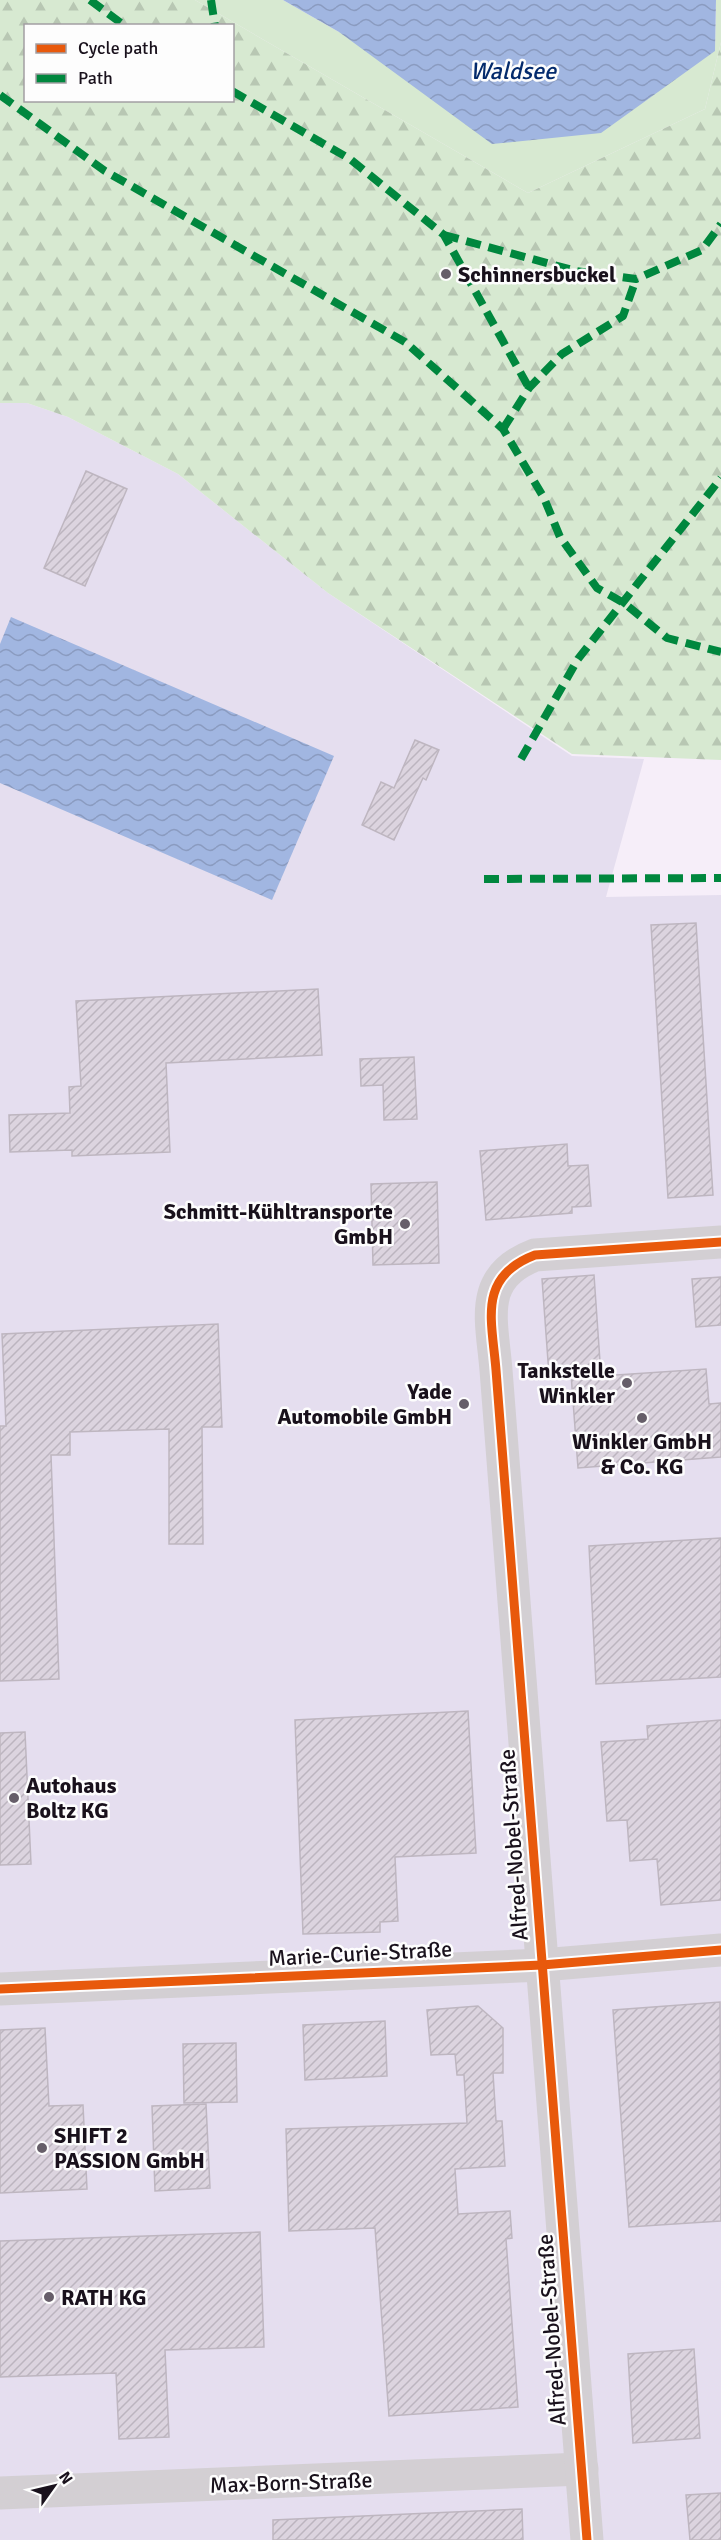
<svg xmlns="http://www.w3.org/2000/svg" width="721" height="2540" viewBox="0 0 721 2540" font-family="Signika,sans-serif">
	<defs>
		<pattern id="forest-firs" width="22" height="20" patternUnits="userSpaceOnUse" patternTransform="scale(1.5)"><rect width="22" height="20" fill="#d7e9d1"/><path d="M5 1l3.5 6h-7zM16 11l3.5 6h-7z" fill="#b8c7b3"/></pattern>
		<pattern id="water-waves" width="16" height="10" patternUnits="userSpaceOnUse" patternTransform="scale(1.5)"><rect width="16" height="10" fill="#a1b6e1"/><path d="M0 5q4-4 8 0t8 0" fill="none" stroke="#8a9bc0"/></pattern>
		<pattern id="building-hatch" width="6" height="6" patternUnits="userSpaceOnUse" patternTransform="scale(1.5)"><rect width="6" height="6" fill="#dcd4df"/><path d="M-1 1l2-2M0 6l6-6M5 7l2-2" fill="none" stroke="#bcb5bf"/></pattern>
	</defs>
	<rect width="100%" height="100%" fill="#f6eef9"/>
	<!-- commercial -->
	<polygon fill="#e5deef" points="0,403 27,403 68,417 178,474 328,593 572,756 644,759 606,897 721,895 721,2540 0,2540"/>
	<!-- green -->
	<polygon fill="#d7e9d1" points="195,0 283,0 339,32 715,51 716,0 721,0 721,42 705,109 528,193"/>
	<!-- forest -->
	<path fill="url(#forest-firs)" fill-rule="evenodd" d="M0,0H195L528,193L705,109L721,42V760L572,754L328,593L178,474L68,417L27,403H0ZM26,26H232V100H26Z"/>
	<!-- water -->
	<g fill="url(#water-waves)">
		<polygon points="283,0 716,0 715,51 601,133 492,144 339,32"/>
		<polygon points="11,617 334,756 272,900 0,783 0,644"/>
	</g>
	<!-- building -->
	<g fill="url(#building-hatch)" stroke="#beb6c0" stroke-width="1.5">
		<polygon points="86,471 127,489 85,586 44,568"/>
		<polygon points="415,740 439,750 426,780 423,778 394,840 362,825 381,782 394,788"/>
		<polygon points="696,923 713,1195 668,1198 651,925"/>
		<polygon points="318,989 322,1055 166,1063 170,1152 72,1156 72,1150 10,1152 9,1115 70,1113 69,1087 81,1086 76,1001"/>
		<polygon points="414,1057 417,1119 384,1120 383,1085 361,1086 360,1059"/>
		<polygon points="567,1144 568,1166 588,1165 591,1206 572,1207 572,1213 486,1220 480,1151"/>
		<polygon points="437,1182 439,1263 373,1265 371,1184"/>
		<polygon points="594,1275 601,1376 706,1369 709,1404 721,1403 721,1457 578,1468 571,1374 549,1375 542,1279"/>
		<polygon points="721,1277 721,1325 696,1327 692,1279"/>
		<polygon points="218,1324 222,1427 202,1427 203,1544 169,1544 169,1429 70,1432 70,1455 51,1455 59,1679 0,1681 0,1426 6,1426 2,1334"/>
		<polygon points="721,1538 721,1677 596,1684 589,1546"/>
		<polygon points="468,1711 476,1853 395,1857 398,1921 380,1922 380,1932 303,1934 295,1720"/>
		<polygon points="721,1720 721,1900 661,1905 657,1859 630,1861 627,1820 607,1821 601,1742 648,1739 647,1726"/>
		<polygon points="25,1732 31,1864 0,1865 0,1733"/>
		<polygon points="720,2002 721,2221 629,2227 613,2010"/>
		<polygon points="478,2006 503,2028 503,2073 493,2073 496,2121 502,2121 505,2166 455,2169 458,2214 510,2211 512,2238 506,2239 518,2407 389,2416 375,2228 289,2231 286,2129 467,2123 464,2075 457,2075 455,2054 431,2055 427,2010"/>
		<polygon points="385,2021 387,2076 305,2080 303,2025"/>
		<polygon points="45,2028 49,2106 83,2105 87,2189 0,2193 0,2030"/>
		<polygon points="236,2043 237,2102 184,2103 183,2044"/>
		<polygon points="206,2104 210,2188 155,2191 152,2106"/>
		<polygon points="260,2232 264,2347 165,2350 169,2437 119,2439 116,2373 0,2377 0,2241"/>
		<polygon points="694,2349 700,2438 633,2443 628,2354"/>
		<polygon points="721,2493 721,2540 690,2540 686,2495"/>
		<polygon points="522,2509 523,2540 273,2540 273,2520"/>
	</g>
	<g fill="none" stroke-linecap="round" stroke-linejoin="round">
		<!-- minor -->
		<g stroke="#d3cfd3" stroke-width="33">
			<polyline points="0,1989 542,1965 721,1950"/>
			<polyline points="0,2493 582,2469"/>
			<path d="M587,2540L496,1370C492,1320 477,1277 535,1255L721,1242"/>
		</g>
		<!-- quiet -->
		<g stroke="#00873e" stroke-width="8" stroke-dasharray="15 8" stroke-linecap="butt">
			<polyline points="90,0 125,26"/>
			<polyline points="211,0 215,26"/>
			<polyline points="232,91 350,159 444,235 529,388"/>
			<polyline points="0,95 105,171 405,342 503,429 544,498 560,537 597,588 624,603 667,638 721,652"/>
			<polyline points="444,235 576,271 636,279 702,250 721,224"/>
			<polyline points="503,429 529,388 562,354 623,316 636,279"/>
			<polyline points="521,759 578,659 721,478"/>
			<polyline points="484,879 721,878"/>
		</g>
		<defs>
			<g id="cycleway">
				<polyline points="0,1989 542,1965 721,1950"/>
				<path d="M587,2540L496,1370C492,1320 477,1277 535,1255L721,1242"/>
			</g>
		</defs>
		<!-- cycleway casing -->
		<use href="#cycleway" stroke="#fdfdfd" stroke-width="13"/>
		<!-- cycleway -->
		<use href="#cycleway" stroke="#e8590c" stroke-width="9"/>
	</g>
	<!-- markers -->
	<g fill="#665e69" stroke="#fdfdfd" stroke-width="2">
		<circle cx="446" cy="274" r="6"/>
		<circle cx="405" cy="1224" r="6"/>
		<circle cx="627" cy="1383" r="6"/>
		<circle cx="464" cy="1404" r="6"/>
		<circle cx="642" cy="1418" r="6"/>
		<circle cx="14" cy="1798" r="6"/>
		<circle cx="42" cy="2148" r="6"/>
		<circle cx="49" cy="2297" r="6"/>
	</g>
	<g text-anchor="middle" stroke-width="5" stroke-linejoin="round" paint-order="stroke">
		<!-- poi labels -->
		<g font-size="22" font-weight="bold" fill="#19111c" stroke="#fdfdfd" text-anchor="start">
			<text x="458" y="282">Schinnersbuckel</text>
			<text x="393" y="1219" text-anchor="end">Schmitt-Kühltransporte<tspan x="393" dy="25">GmbH</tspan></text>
			<text x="615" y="1378" text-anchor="end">Tankstelle<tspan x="615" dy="25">Winkler</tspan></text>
			<text x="452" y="1399" text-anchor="end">Yade<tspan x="452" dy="25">Automobile GmbH</tspan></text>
			<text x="642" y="1449" text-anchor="middle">Winkler GmbH<tspan x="642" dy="25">&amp; Co. KG</tspan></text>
			<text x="26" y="1793">Autohaus<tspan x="26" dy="25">Boltz KG</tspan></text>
			<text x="54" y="2143">SHIFT 2<tspan x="54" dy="25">PASSION GmbH</tspan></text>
			<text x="61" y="2305">RATH KG</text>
		</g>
		<!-- street labels -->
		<g font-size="22" fill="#19111c" stroke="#fdfdfd">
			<text transform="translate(513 1845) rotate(-94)" y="8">Alfred-Nobel-Straße</text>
			<text transform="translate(360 1953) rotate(-3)" y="8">Marie-Curie-Straße</text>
			<text transform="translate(551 2330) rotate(-94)" y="8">Alfred-Nobel-Straße</text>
			<text transform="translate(291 2482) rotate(-2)" y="8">Max-Born-Straße</text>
		</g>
		<!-- water labels -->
		<g font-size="24" font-style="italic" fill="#032a6c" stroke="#fdfdfd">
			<text x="513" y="79">Waldsee</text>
		</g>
	</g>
	<!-- legend -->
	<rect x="24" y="24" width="210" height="78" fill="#fdfdfd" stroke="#a29fa3" stroke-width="1.5"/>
	<rect x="36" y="44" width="30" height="9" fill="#e8590c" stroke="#a29fa3" stroke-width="1.5"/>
	<text x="78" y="54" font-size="18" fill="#19111c">Cycle path</text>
	<rect x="36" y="74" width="30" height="9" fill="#00873e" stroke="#a29fa3" stroke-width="1.5"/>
	<text x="78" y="84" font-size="18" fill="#19111c">Path</text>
	<!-- north arrow -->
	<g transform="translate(54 2486) rotate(56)" stroke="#fdfdfd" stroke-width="4.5" paint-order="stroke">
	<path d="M0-4.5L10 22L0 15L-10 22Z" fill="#19111c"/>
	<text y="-9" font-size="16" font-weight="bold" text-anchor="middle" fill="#19111c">N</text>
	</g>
</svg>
